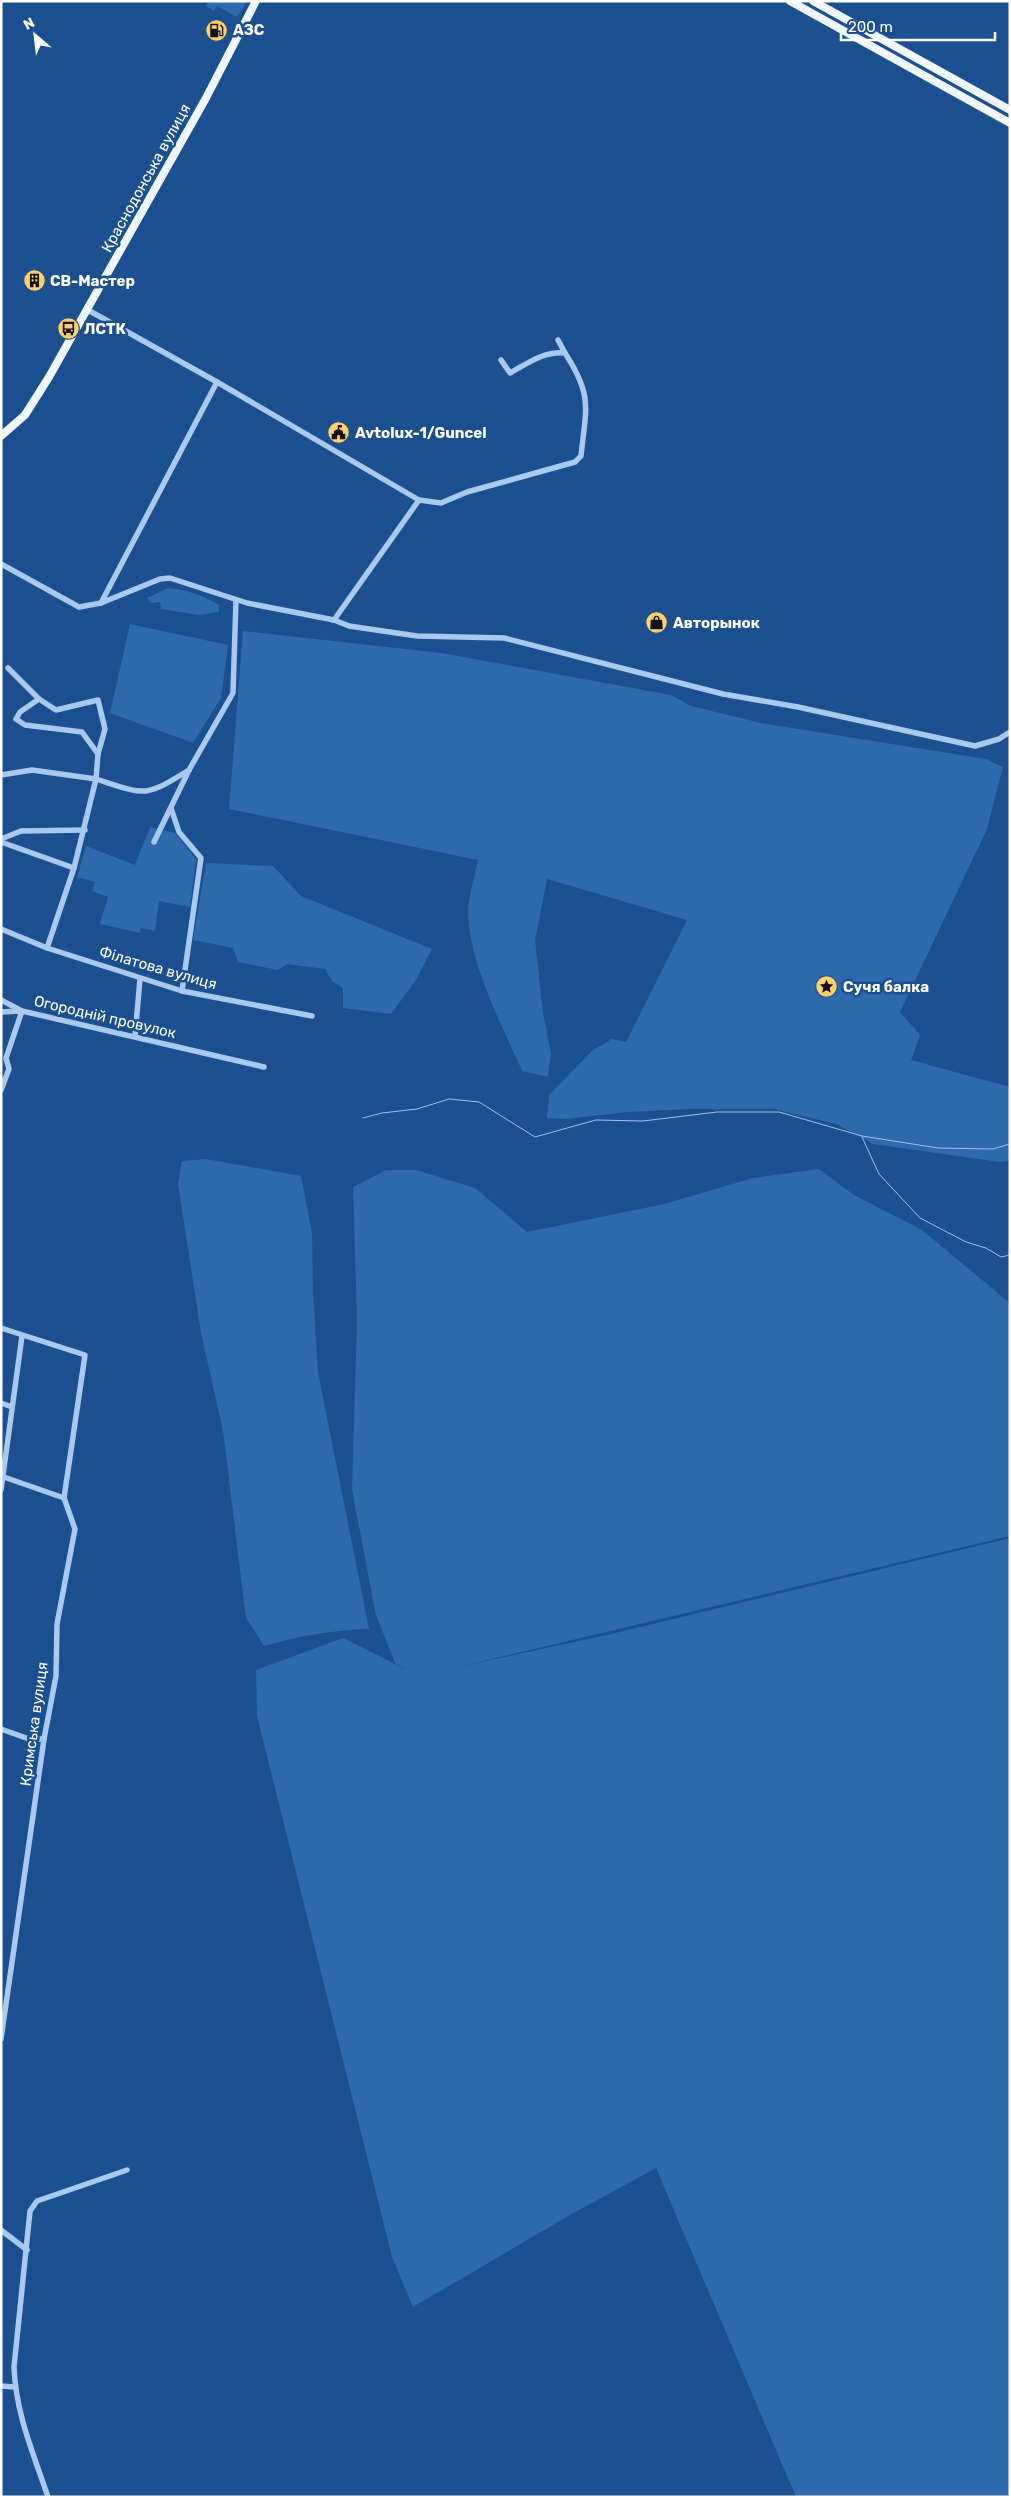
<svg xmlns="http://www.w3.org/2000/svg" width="1011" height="2498" viewBox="0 0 1011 2498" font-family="Rubik,sans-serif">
	<rect width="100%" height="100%" fill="#1b4f8f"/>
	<!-- green -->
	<g fill="#2e69ad">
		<polygon points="209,1 243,1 246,3 237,17 217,6 214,11 206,6"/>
		<path d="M168,588C186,590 203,595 219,605V612L199,615L161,609L160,602L151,603L147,598Z"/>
		<polygon points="130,624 228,645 221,698 193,743 110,713"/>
		<path d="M243,631L441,653L671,695L691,706L761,723L986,759L1003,767L987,829L900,1012L920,1035L911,1060L1010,1087V1161L1000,1162L873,1144L836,1124L774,1109H689L628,1112L565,1119L547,1118L549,1095L593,1050L612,1039L626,1042L687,920L547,879L535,940L543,1013L551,1053L548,1077L522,1071C500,1020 471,969 468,913C468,896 475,877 478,860L229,809Z"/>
		<polygon points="150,827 175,833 196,859 190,907 159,901 155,931 141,928 140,933 100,924 108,897 92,891 95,882 77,877 86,846 135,865"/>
		<polygon points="206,863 273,866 301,896 432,949 416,980 391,1014 343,1008 343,988 332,981 325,969 287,964 278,970 238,962 233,948 193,940"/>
		<path d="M206,1159L301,1176L312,1233L313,1292L318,1372L369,1629C332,1630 299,1636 264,1646L246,1618L223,1431L201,1333L178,1184L182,1161Z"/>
		<polygon points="819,1169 854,1195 922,1230 1010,1303 1010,1536 458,1667 611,1634 1010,1538 1010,2497 796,2497 656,2168 570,2215 413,2307 392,2257 257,1716 256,1670 343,1638 407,1670 395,1663 376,1615 352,1490 357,1321 353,1187 386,1170 416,1170 475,1188 527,1232 664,1204 753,1178"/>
	</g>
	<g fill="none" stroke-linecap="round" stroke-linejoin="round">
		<!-- stream -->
		<g stroke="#9cc4f0" stroke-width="1">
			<polyline points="363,1118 382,1113 417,1109 449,1099 479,1102 535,1137 596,1120 643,1121 717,1112 779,1112 862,1136 938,1148 993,1149 1010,1144"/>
			<polyline points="862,1137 879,1174 920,1218 966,1242 986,1248 1001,1257 1010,1255"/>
		</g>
		<!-- minor -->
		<g stroke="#a9c9ee" stroke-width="5.5">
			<path d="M88,310L217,382L419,500L441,503L467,492L575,462L581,456C586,408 593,396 565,353C544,351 528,363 510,373L501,360"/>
			<polyline points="558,340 565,353"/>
			<polyline points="1,564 79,607 101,603 160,579 170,578 247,603 334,620 349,626 417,636 504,638 723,694 798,707 975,746 999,739 1010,732"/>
			<polyline points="101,603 217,382"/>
			<polyline points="334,620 419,500"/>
			<path d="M8,668L39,699L56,710L98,700L105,729L98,754L96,779C146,795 144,798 189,770"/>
			<polyline points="39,699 20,712 16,719 25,725 82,732 98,754"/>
			<polyline points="1,775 32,770 96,779 74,868 47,948"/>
			<polyline points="171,808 179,832 201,858 182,991"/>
			<polyline points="1,839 21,831 85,830"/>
			<polyline points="1,842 74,868"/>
			<polyline points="154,842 189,770 233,693 236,600"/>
			<polyline points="1,929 47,948 182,991 312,1016"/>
			<polyline points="1,1000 20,1010"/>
			<polyline points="1,1012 22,1011 264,1067"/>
			<polyline points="135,1036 140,979"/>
			<polyline points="1,1090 9,1069 6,1058 22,1011"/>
			<polyline points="1,1328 85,1355 64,1498 75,1529 57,1624 56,1676 44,1739 1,2039"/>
			<polyline points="1,1403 12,1407"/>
			<polyline points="1,1476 64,1498"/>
			<polyline points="1,1490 22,1336"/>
			<polyline points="1,1729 29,1739 44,1739"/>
			<polyline points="1,2230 27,2250"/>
			<polyline points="1,2386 15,2387"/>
			<path d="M48,2497C33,2452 16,2415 14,2367L30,2211L37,2201L127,2170"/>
		</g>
		<!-- major -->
		<g stroke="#f0f6ff" stroke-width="8">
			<polyline points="790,1 1010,123"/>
			<polyline points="813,1 1010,110"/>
			<polyline points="1,436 25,415 49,377 206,98 256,1"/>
		</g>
	</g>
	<!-- icons -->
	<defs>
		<symbol id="fuel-disc" viewBox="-11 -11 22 22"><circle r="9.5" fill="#ffd166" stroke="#1b4f8f"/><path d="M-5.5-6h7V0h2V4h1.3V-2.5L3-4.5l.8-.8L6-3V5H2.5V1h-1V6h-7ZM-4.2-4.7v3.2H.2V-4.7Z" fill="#111"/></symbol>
		<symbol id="building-disc" viewBox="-11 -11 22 22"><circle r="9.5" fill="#ffd166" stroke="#1b4f8f"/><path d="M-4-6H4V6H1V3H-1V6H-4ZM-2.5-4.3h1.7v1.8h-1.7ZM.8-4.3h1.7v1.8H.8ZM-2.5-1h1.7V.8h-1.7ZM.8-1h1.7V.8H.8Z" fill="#111"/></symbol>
		<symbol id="bus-disc" viewBox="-11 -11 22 22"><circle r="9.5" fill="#ffd166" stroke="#1b4f8f"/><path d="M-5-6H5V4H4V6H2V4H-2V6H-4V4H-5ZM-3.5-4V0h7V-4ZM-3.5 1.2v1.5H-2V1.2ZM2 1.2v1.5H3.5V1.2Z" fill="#111"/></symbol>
		<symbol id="civic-disc" viewBox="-11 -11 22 22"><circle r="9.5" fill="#ffd166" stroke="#1b4f8f"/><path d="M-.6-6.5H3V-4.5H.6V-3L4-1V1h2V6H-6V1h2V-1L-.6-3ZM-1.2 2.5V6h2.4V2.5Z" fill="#111"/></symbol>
		<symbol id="shop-disc" viewBox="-11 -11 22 22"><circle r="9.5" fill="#ffd166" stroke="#1b4f8f"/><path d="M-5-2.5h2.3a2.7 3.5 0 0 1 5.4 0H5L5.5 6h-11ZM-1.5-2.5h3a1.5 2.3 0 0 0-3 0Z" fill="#111"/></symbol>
		<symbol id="sight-disc" viewBox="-11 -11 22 22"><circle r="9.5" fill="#ffd166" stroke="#1b4f8f"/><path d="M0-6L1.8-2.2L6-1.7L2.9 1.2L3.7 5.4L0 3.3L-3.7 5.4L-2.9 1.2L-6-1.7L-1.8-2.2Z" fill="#111"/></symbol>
	</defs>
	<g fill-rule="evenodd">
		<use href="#fuel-disc" x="204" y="18" width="25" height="25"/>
		<use href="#building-disc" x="22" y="268" width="25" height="25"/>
		<use href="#bus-disc" x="56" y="316" width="25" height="25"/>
		<use href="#civic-disc" x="326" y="420" width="25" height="25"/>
		<use href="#shop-disc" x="644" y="610" width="25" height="25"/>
		<use href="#sight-disc" x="814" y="974" width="25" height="25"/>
	</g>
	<g text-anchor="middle" stroke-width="5" stroke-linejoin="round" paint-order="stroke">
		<!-- poi labels -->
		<g font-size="15" font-weight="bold" fill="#fff" stroke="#1b4f8f" text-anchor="start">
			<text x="233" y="35">АЗС</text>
			<text x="50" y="286">СВ-Мастер</text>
			<text x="84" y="334">ЛСТК</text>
			<text x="355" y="438">Avtolux-1/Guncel</text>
			<text x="673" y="628">Авторынок</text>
			<text x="843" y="992">Сучя балка</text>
		</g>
		<!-- street labels -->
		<g font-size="15" fill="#fff" stroke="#1b4f8f">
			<text transform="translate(146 178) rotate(-61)" y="5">Краснодонська вулиця</text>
			<text transform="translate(158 968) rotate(16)" y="5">Філатова вулиця</text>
			<text transform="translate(105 1017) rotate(13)" y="5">Огородній провулок</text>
			<text transform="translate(34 1724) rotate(-82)" y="5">Кримська вулиця</text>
		</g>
	</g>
	<!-- border -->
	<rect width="1011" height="2498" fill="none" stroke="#ffffff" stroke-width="5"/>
	<!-- north arrow -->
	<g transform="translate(35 35) rotate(332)" stroke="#1b4f8f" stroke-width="4" paint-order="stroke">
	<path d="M0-4L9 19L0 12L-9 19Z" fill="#ffffff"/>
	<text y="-8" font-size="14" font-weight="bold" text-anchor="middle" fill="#ffffff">N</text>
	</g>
	<!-- scale -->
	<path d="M841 32v8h154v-8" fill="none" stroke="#ffffff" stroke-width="2.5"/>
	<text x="848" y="32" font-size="15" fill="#ffffff" stroke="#1b4f8f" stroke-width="4" paint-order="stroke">200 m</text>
</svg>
